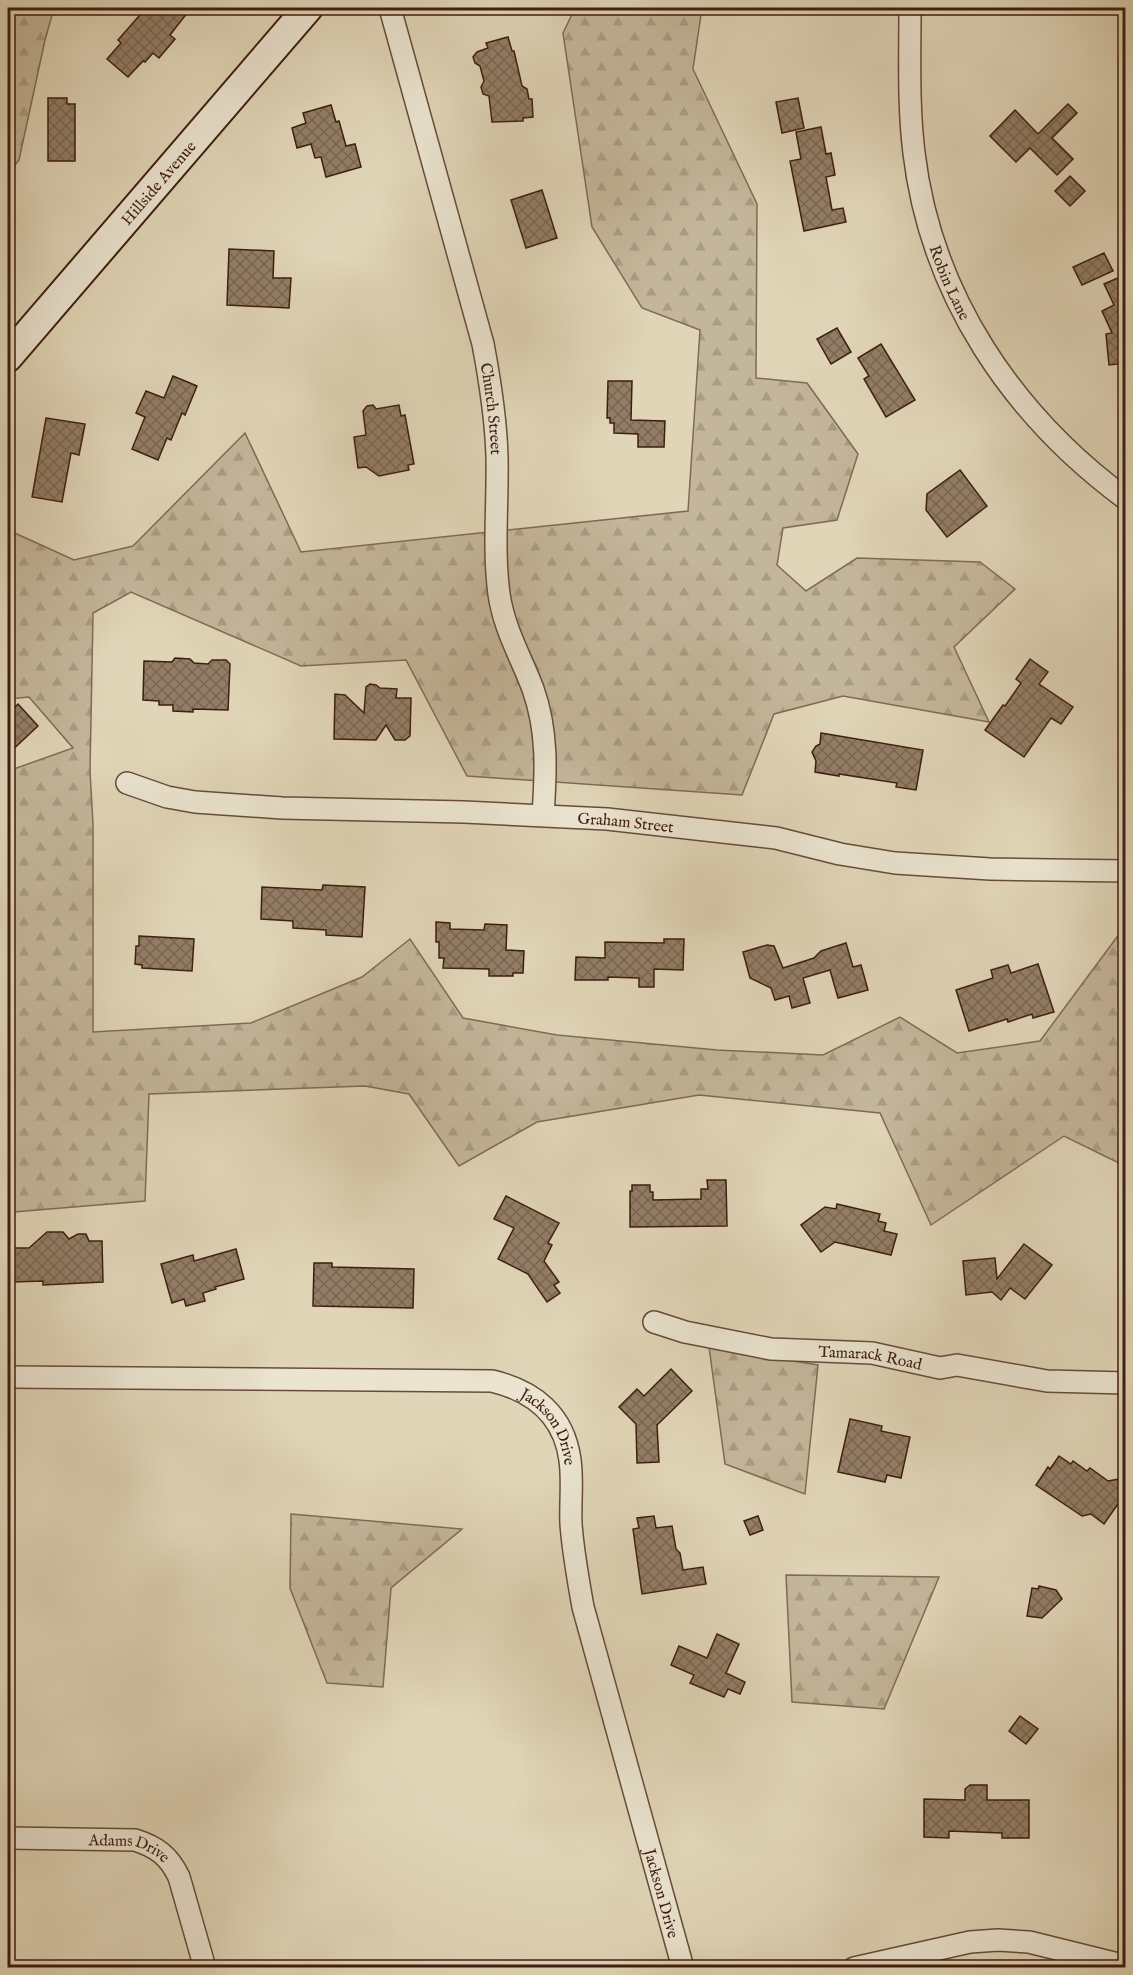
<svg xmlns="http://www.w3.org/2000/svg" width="1133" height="1975" viewBox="0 0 1133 1975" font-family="'IM FELL English',serif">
	<defs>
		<pattern id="forest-firs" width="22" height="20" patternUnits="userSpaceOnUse" patternTransform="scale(1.5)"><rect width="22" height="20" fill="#c4b69a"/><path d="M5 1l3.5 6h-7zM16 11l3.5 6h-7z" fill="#a99c84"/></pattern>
		<pattern id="building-cross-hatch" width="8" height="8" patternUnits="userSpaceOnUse" patternTransform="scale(1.5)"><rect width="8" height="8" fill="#927d66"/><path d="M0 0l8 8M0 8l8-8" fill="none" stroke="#796652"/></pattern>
	</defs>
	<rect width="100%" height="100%" fill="#e0d5b7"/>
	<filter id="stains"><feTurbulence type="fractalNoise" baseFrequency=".00333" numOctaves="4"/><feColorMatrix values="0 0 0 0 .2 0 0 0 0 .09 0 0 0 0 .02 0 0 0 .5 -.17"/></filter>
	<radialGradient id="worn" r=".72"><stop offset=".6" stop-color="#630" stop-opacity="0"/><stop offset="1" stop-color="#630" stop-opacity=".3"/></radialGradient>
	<!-- forest -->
	<g fill="url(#forest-firs)" stroke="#816a54" stroke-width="1.5">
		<polygon points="8,8 54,8 45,40 19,160 8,174"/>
		<polygon points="575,8 702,8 693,69 757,204 756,378 807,383 858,454 837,520 783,528 777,565 806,591 857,558 980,562 1015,589 954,647 989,722 843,696 774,714 742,795 467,776 406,660 301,666 131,592 93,613 90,771 93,824 93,1032 251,1023 362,977 410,939 463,1018 557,1035 717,1050 823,1055 900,1017 957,1053 1040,1041 1120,933 1126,972 1125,1166 1064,1136 931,1225 880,1113 699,1095 537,1122 459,1166 409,1094 365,1086 149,1094 145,1201 14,1212 8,1202 8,771 73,748 29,697 8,699 8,530 74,560 133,546 245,433 301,552 688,511 700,330 642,308 592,227 563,33"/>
		<polygon points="709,1347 818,1365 805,1494 725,1464"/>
		<polygon points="291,1514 462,1529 391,1588 383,1687 327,1683 290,1588"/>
		<polygon points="786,1575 939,1577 884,1709 792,1702"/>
	</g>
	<!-- building -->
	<g fill="url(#building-cross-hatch)" stroke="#3e1e0f" stroke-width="1.5">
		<polygon points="146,8 191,8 170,35 175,39 159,58 153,53 145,62 143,61 128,77 107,59 121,43 118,40"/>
		<polygon points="508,37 512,51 514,51 522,86 527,89 529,99 532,99 533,117 523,118 523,121 492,122 489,96 483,94 481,87 484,81 480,66 475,63 473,57 477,52 488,48 486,43"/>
		<polygon points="48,98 67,98 67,104 75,104 75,161 48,161"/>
		<polygon points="798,98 804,128 782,133 776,102"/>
		<polygon points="1068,104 1077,113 1052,138 1073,159 1057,175 1030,148 1016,162 990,136 1015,110 1038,134"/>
		<polygon points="331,105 336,122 339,121 346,146 355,144 361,167 326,177 321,157 315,158 311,144 297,148 292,128 306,123 303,113"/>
		<polygon points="821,127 826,154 831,153 835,175 826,177 832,210 843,208 846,222 804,231 790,161 801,159 796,132"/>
		<polygon points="1070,176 1085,191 1070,206 1055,191"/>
		<polygon points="542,190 557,238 526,248 511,200"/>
		<polygon points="229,249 274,251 273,278 291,278 289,308 227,305"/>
		<polygon points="1104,253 1113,271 1082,285 1073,267"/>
		<polygon points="1125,275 1125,363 1109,365 1106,334 1112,333 1102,311 1114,305 1104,284"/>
		<polygon points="837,328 851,352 831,364 817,339"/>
		<polygon points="881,344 915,400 886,417 864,379 869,376 858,358"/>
		<polygon points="173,376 197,386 185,415 182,413 171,440 167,438 158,460 132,449 145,417 136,413 146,391 164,398"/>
		<polygon points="608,381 632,381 631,420 665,421 664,447 638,447 638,434 614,433 614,423 610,423 610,418 607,418"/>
		<polygon points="373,405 376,409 399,405 401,416 405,415 414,464 408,465 409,470 379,476 366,467 358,468 354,437 366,435 363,411 367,406"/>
		<polygon points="46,418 85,424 79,455 71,453 62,502 32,497"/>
		<polygon points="960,470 987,506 947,537 926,510 927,494"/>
		<polygon points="175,658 190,659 194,663 208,664 212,660 226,660 230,664 228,710 193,709 193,712 173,711 173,705 159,705 159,701 143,700 144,661 172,662"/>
		<polygon points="1030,659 1048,672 1039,684 1073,707 1061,724 1051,718 1024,757 985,730 1003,705 1005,706 1021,683 1016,679"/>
		<polygon points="370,684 376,685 380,688 397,689 396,698 411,698 410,736 405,740 395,740 386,725 376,740 334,739 335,694 345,695 364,713 366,687"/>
		<polygon points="18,704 38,726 8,754 8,714"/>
		<polygon points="821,733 923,750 916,790 896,787 897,783 839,774 839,776 815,772 816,761 812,752 816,746 820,744"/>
		<polygon points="323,885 365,887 362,937 326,935 326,930 293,928 293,921 261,919 262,887 322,890"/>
		<polygon points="436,922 450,923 450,929 484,930 485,924 507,925 506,950 524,951 523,973 513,973 513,976 489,976 489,969 443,968 444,958 439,958 439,942 436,942"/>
		<polygon points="139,936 194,939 192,971 142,968 142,965 135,964 136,946 139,946"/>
		<polygon points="664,939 684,939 683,970 654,969 654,987 639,987 639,978 608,977 608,980 575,980 576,957 605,958 605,942 664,943"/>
		<polygon points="846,943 853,967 861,965 868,990 838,998 830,970 803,978 810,1003 792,1008 789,996 775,1000 771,988 750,978 743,952 767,945 774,946 783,968 814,958 821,951"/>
		<polygon points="1038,964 1054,1012 1033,1018 1032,1014 1008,1022 1007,1019 969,1031 956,990 993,978 991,970 1008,965 1011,973"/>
		<polygon points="707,1180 726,1180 727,1226 630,1227 630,1191 632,1191 632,1185 650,1185 650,1192 653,1192 653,1200 701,1199 701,1189 708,1189"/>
		<polygon points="506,1196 559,1223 548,1243 552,1245 544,1261 559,1282 554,1285 560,1293 547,1302 528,1274 498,1259 514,1228 494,1219"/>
		<polygon points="837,1204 880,1214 878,1221 886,1223 884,1231 897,1234 891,1255 835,1242 821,1252 801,1225 825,1207 836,1209"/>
		<polygon points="47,1232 63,1232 69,1239 78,1234 86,1234 89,1241 102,1241 103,1282 43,1285 43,1281 13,1282 13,1248 29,1248"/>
		<polygon points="1024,1244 1052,1265 1025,1299 1010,1288 1001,1300 992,1292 966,1295 963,1261 995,1258 997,1279"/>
		<polygon points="236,1249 244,1279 215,1287 216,1289 203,1293 205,1301 186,1306 184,1299 172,1303 161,1264 193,1255 194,1261"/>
		<polygon points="314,1263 332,1263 332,1267 414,1269 413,1308 313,1306"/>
		<polygon points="671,1369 692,1391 657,1425 659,1462 637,1463 636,1424 619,1407 637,1389 644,1396"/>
		<polygon points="850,1419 882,1426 881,1431 910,1437 901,1478 887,1475 885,1482 838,1472"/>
		<polygon points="1059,1456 1071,1464 1073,1461 1087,1471 1090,1468 1108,1481 1125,1478 1125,1500 1120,1501 1104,1524 1091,1514 1082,1516 1036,1485 1048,1467 1050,1469"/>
		<polygon points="654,1516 656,1528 672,1526 676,1549 680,1553 683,1570 703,1567 706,1584 642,1594 633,1529 639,1528 637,1518"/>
		<polygon points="758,1516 763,1530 750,1535 744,1521"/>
		<polygon points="1039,1586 1056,1590 1062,1599 1042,1618 1027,1616 1032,1588 1038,1589"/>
		<polygon points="717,1634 739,1644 726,1673 745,1682 740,1694 728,1689 724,1697 690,1683 694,1675 671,1665 679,1646 707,1658"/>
		<polygon points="1020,1716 1038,1729 1026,1744 1009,1731"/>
		<polygon points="970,1785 987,1785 987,1800 1029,1800 1029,1838 1002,1838 1002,1833 949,1831 949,1838 924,1837 924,1799 965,1800 965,1789"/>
	</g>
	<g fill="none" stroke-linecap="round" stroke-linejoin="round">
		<defs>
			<g id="minor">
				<path id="s1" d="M390,8L483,344C490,381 496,419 497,457C498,503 493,549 499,594C504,629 521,657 533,689C548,731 546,772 543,815"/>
				<path id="s2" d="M910,8C910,56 908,104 914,153C931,295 1012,415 1126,499"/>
				<path id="s3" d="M127,783L167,797L195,802L282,808L464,812L607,819L776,838L840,854L895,863L990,869L1126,871"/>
				<path id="s4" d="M654,1322L685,1332L771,1349L872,1353L940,1368L957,1365L1047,1381L1126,1383"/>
				<path id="s5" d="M8,1377L492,1381C534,1391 564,1415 570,1460C573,1481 570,1503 571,1524C573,1552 578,1579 583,1607L683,1968"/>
				<path id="s6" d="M8,1838L135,1840C157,1847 169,1856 179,1877L205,1968"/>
				<polyline points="854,1968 970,1942 998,1940 1029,1942 1126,1966"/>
			</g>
			<g id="secondary">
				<path id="s7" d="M8,357L308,8"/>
			</g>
		</defs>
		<!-- minor casing -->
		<use href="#minor" stroke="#664c39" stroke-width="24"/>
		<!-- secondary casing -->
		<use href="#secondary" stroke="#3e1e0f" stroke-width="32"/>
		<!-- minor -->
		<use href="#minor" stroke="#ebe4d0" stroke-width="21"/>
		<!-- secondary -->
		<use href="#secondary" stroke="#ebe4d0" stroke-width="28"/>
	</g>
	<g text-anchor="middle" stroke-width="4.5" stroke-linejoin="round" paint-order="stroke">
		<!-- street labels -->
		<g font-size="16" fill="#3e1e0f" stroke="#ebe4d0">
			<text dy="6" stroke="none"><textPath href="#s7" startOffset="230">Hillside Avenue</textPath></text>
			<text dy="6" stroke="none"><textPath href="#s2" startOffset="280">Robin Lane</textPath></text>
			<text dy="6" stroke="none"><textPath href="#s1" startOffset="414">Church Street</textPath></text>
			<text dy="6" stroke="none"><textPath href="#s3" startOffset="502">Graham Street</textPath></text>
			<text dy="6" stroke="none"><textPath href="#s4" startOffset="220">Tamarack Road</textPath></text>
			<text dy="6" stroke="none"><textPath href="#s5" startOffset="562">Jackson Drive</textPath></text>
			<text dy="6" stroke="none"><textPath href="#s6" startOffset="123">Adams Drive</textPath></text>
			<text dy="6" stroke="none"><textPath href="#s5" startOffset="1048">Jackson Drive</textPath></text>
		</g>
	</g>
	<!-- margin -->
	<rect width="1133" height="1975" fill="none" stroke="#e0d5b7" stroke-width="30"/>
	<rect x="9" y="9" width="1115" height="1957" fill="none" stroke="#3e1e0f" stroke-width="3"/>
	<rect x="15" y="15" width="1103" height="1945" fill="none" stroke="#3e1e0f" stroke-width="1.5"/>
	<rect width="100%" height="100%" filter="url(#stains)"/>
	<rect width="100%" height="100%" fill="url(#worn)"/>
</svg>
